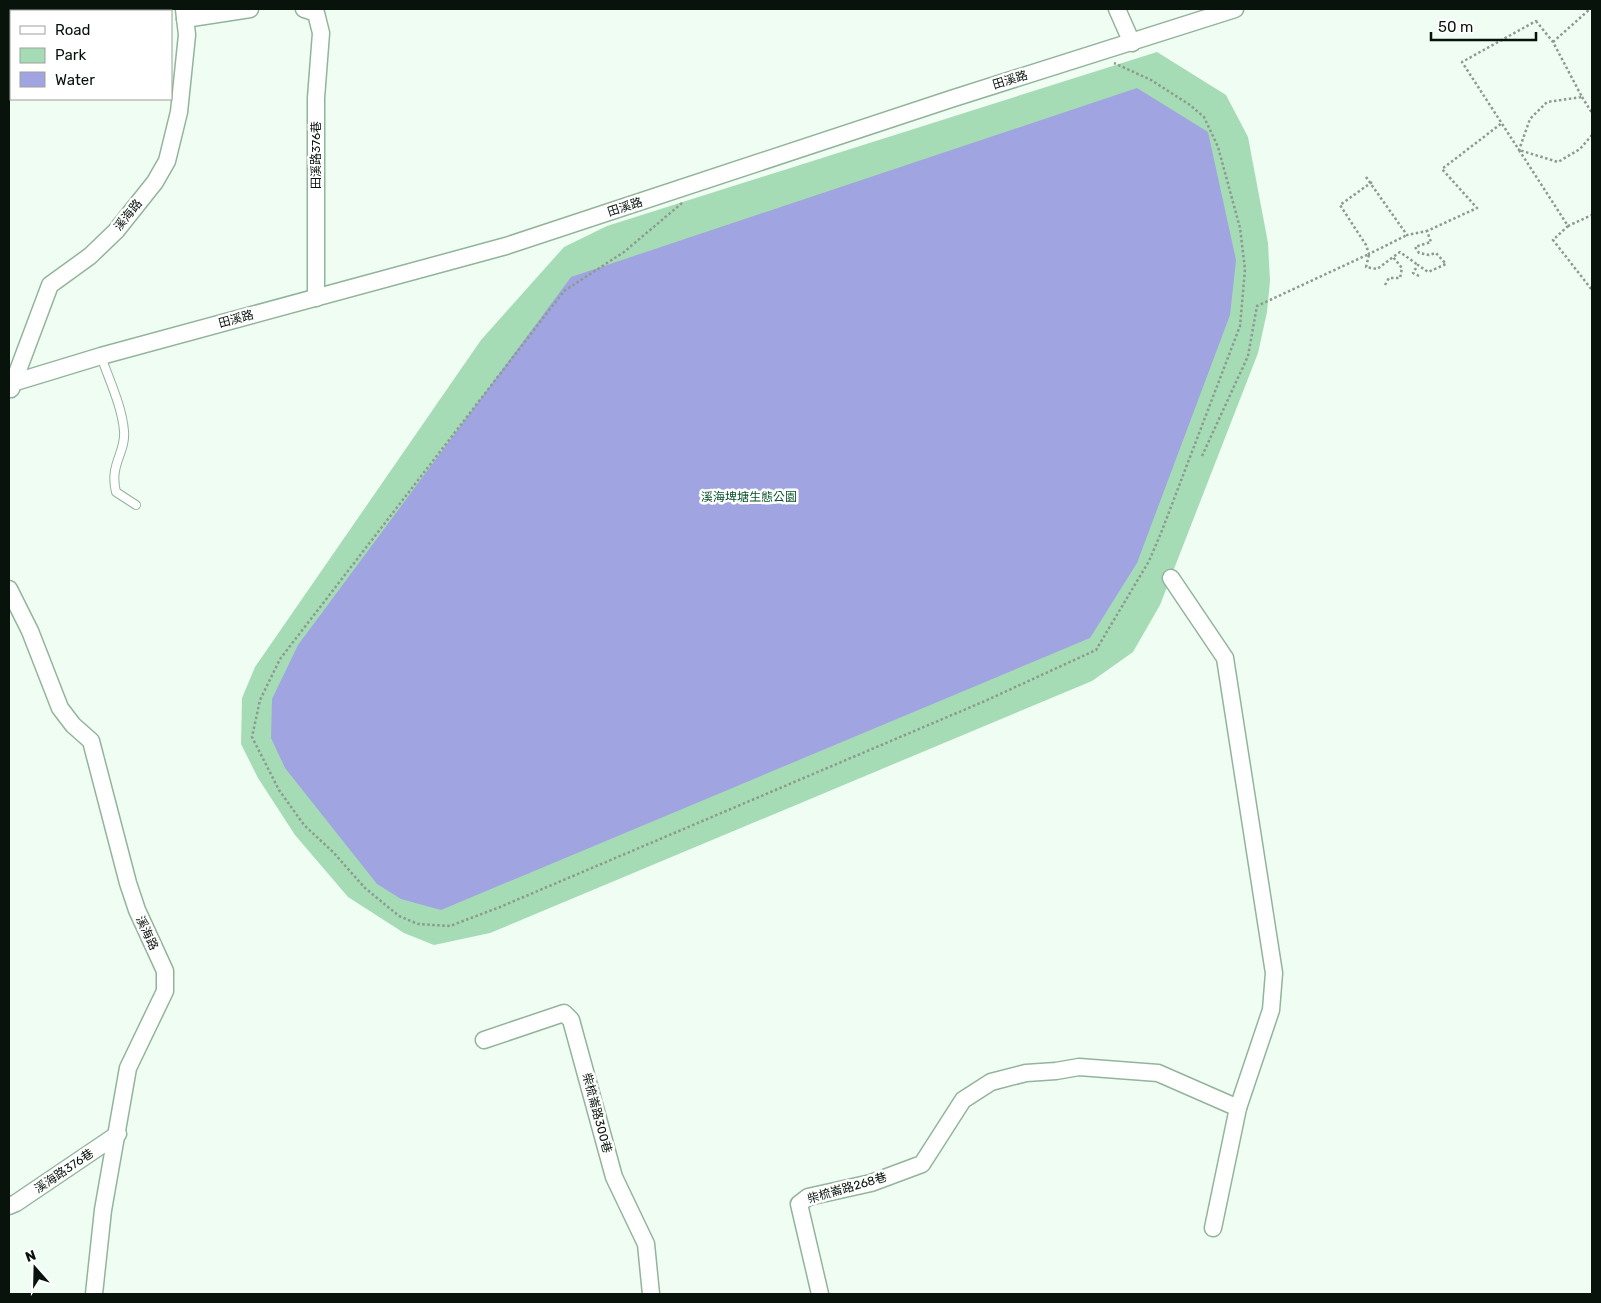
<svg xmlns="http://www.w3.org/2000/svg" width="1601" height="1303" viewBox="0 0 1601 1303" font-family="Rubik,'Noto Sans TC',sans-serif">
	<rect width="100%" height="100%" fill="#effdf3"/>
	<!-- green -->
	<polygon fill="#a6dcb5" points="1157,52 1226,95 1248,137 1268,243 1270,281 1267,312 1258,353 1160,605 1133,652 1092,681 490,933 434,945 404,933 348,897 295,835 258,778 241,744 242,698 255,667 481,340 564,247 607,226"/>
	<!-- water -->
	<polygon fill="#a0a4e1" points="1137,88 1208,132 1236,260 1230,315 1137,563 1090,638 441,910 401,899 377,884 285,768 271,738 272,699 298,645 571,277"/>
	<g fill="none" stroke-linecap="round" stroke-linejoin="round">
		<defs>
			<path id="lane" d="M101,356C109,380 122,406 124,431C126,453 109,464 116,492L136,505"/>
			<g id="street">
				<polyline points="304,9 316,13 321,33 316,98 316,298"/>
				<polyline points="1117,9 1132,43"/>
				<polyline points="185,19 250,9"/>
				<polyline points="9,384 101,356 506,246 954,98 1235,9"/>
				<polyline points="11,389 50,285 90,256 116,231 155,182 167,161 179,112 187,35 184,9"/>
				<polyline points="1171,578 1225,658 1274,973 1271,1010 1238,1108 1213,1228"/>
				<polyline points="9,589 30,631 60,708 73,725 91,741 128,883 137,910 165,971 165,991 128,1068 103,1210 94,1294"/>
				<polyline points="484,1040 564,1013 571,1020 614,1177 646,1244 651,1294"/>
				<polyline points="9,1206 16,1203 118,1134"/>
				<polyline points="820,1294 799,1204 808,1197 871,1183 922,1164 963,1100 991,1082 1026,1073 1056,1071 1079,1067 1158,1073 1238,1108"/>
			</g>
		</defs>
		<!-- lane casing -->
		<use href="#lane" stroke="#93b49c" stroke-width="10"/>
		<!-- street casing -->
		<use href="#street" stroke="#93b49c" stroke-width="19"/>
		<!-- path -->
		<g stroke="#8c9a90" stroke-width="2.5" stroke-dasharray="2.5 2.5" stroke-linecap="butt">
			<polygon points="1536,21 1553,42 1582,97 1547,102 1530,119 1519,150 1462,62"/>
			<polyline points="1553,42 1590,9"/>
			<polyline points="1582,97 1592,113"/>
			<polyline points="1592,135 1580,149 1558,162 1519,150 1568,226 1592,215"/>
			<polyline points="1366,177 1407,235 1427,231"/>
			<polyline points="1372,182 1340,205 1366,245 1369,254 1407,235"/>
			<polyline points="682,203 624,252 564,291 280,659 260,700 252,737 279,790 304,825 333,852 365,888 399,916 418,924 450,926 500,907 985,701 1096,650 1149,561 1161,533 1240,326 1245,269 1240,228 1218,147 1204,117 1190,105 1151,80 1114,63"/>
			<polyline points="1568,226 1553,240 1592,290"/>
			<polyline points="1369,255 1366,267 1377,269 1393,257"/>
			<polyline points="1419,276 1413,273 1418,265 1428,272 1446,264 1436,253 1429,255 1419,253 1415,247 1431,242 1427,231 1477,208 1442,169 1502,123"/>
			<polyline points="1385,285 1389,278 1400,278 1402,268 1393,257 1400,252 1418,265"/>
			<polyline points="1202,456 1248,356 1257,306 1369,254"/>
		</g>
		<!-- lane -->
		<use href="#lane" stroke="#fff" stroke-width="8"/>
		<!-- street -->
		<use href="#street" stroke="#fff" stroke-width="16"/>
	</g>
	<g text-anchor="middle" stroke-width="5" stroke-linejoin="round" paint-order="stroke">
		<!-- street labels -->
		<g font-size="12" fill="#07130b" stroke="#fff">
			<text transform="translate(1010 80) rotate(-17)" y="4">田溪路</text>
			<text transform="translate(316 155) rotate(-90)" y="4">田溪路376巷</text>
			<text transform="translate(625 207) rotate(-18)" y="4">田溪路</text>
			<text transform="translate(128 215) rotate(-51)" y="4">溪海路</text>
			<text transform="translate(236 319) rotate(-15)" y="4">田溪路</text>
			<text transform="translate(147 933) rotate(65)" y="4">溪海路</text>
			<text transform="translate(597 1113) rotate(75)" y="4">柴梳崙路300巷</text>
			<text transform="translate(64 1171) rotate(-34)" y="4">溪海路376巷</text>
			<text transform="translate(847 1188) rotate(-16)" y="4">柴梳崙路268巷</text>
		</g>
		<!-- park labels -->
		<g font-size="12" fill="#06522b" stroke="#fff">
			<text x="749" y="501">溪海埤塘生態公園</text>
		</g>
	</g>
	<!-- border -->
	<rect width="1601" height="1303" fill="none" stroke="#07130b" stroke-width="20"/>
	<!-- legend -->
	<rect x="10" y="10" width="162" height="90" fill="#ffffff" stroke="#9ca19d"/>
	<rect x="20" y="26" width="25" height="8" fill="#ffffff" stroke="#9ca19d"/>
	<text x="55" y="35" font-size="15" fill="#07130b">Road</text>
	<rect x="20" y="48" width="25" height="15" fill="#a6dcb5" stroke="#9ca19d"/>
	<text x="55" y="60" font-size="15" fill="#07130b">Park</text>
	<rect x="20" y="72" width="25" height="15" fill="#a0a4e1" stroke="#9ca19d"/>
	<text x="55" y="85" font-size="15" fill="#07130b">Water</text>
	<!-- north arrow -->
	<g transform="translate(35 1268) rotate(340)" stroke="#ffffff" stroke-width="4" paint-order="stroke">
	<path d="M0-4L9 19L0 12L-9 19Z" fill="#07130b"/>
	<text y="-8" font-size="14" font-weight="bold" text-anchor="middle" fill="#07130b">N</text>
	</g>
	<!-- scale -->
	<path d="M1431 32v8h105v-8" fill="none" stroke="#07130b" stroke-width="2.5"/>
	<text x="1438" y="32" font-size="15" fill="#07130b" stroke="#ffffff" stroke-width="4" paint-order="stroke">50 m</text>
</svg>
